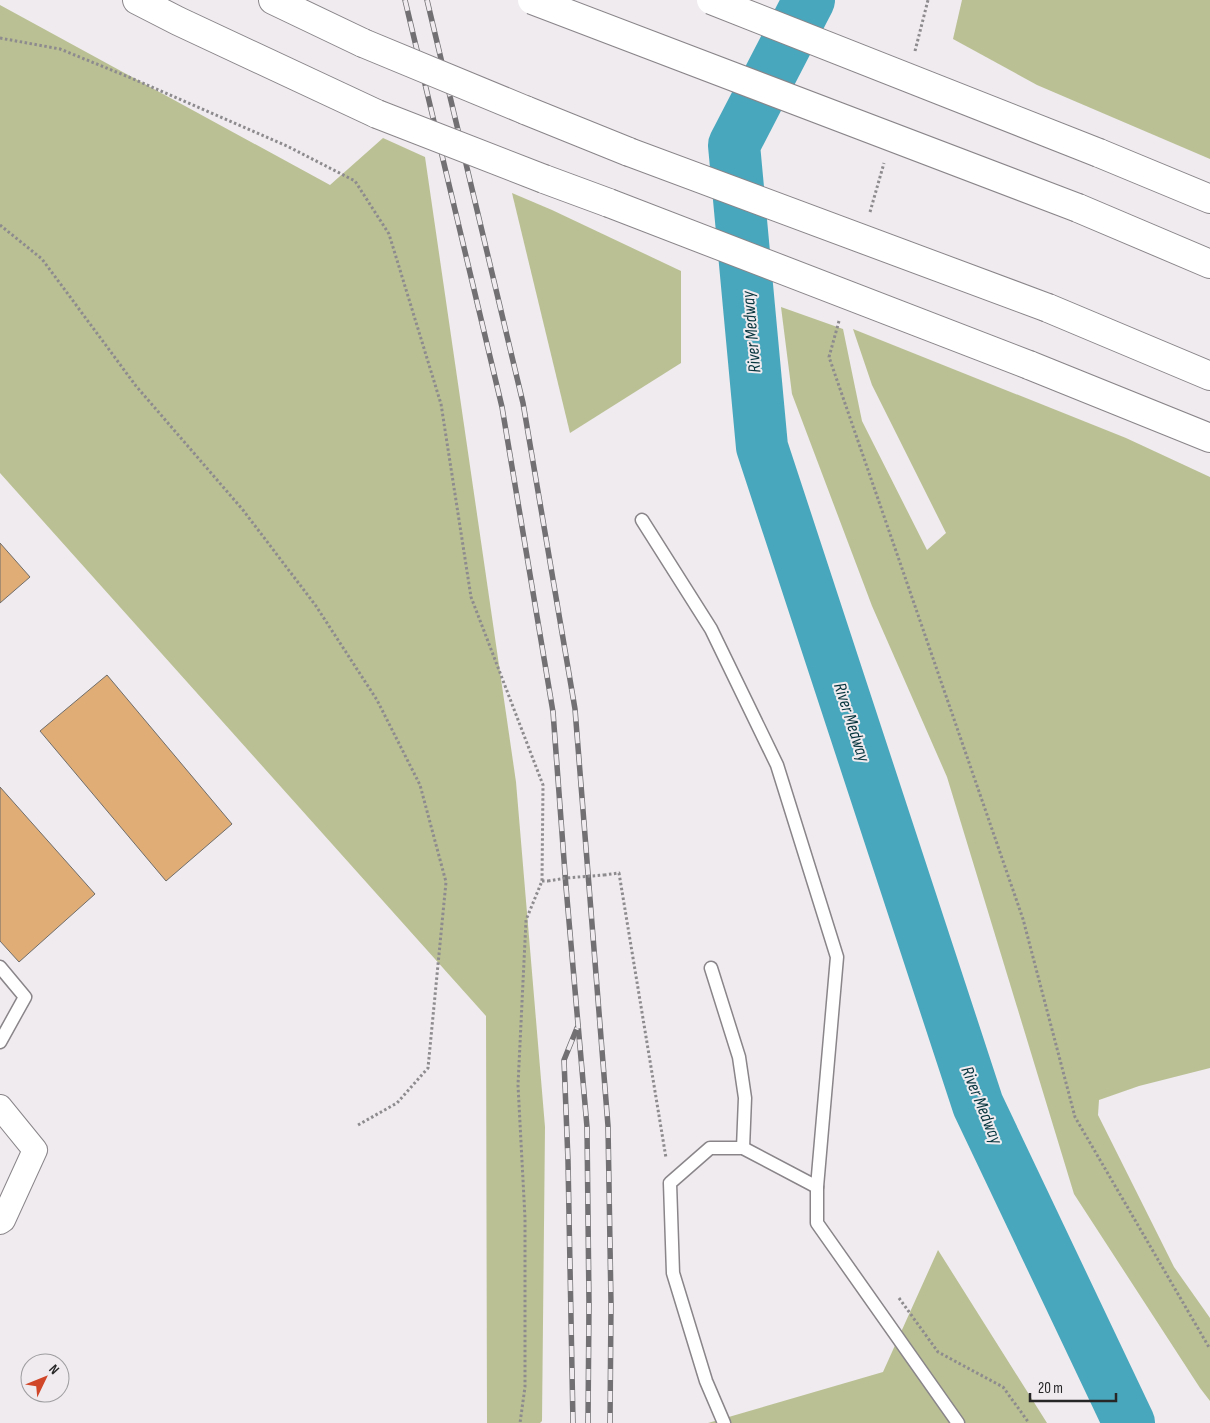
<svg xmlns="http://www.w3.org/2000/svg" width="1210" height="1423" viewBox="0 0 1210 1423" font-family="'Sofia Sans Condensed',sans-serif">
	<rect width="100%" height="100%" fill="#efebef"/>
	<!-- green -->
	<g fill="#bbc094">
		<polygon points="962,0 1210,0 1210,159 1037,85 953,39"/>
		<polygon points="0,5 330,185 383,138 425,157 516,782 545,1127 542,1421 540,1423 487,1423 486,1016 0,473"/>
		<polygon points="512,193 552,210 681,271 681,363 570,433"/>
		<polygon points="781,307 843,329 862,421 927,550 946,533 872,385 853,329 1126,438 1210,477 1210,1068 1139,1086 1099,1100 1098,1115 1174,1267 1210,1318 1210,1401 1200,1388 1074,1194 947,777 872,606 792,394"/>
		<polygon points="938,1250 1047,1423 708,1423 883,1372"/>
	</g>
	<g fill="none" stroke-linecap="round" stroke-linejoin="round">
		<!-- river -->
		<polyline stroke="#49a7bd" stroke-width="52" points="809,0 734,145 762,447 978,1105 1129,1423"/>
	</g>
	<!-- building -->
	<g fill="#e0ad76" stroke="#706d6a">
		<polygon points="0,543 30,577 0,603"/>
		<polygon points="107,675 232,824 166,881 40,731"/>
		<polygon points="0,787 95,894 19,962 0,941"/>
	</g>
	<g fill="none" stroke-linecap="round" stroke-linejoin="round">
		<defs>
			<g id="lane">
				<polyline points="642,520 711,629 777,765 837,957 817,1187 817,1223 958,1423"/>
				<polyline points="0,967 25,997 0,1042"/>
				<polyline points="711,968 739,1057 745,1098 743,1148"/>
				<polyline points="724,1423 706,1381 673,1273 670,1183 710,1148 743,1148 817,1187"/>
			</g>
			<polyline id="street" points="0,1107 35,1150 3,1220 0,1222"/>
			<g id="highway">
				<polyline points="137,0 178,21 377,114"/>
				<polyline points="273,0 363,43"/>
				<polyline points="525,110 629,152"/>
				<polyline points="1099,153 1210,199"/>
				<polyline points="544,179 609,203"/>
				<polyline points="1078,208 1210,264"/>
				<polyline points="1048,308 1210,376"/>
				<polyline points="1029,365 1210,438"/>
			</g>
		</defs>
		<!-- lane casing -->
		<use href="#lane" stroke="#898589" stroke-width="15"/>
		<!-- street casing -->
		<use href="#street" stroke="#898589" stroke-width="26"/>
		<!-- highway casing -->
		<use href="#highway" stroke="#898589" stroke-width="30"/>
		<!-- path -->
		<g stroke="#8e8b8e" stroke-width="3" stroke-dasharray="2.5 2.5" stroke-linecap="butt">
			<polyline points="0,38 60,49 131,78 287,146 355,181 389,234 441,404 471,597 543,785 542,881 526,920 518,1085 525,1218 525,1387 520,1423"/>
			<polyline points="915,51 928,0"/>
			<polyline points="870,212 884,163"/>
			<polyline points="0,225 42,259 136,386 243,510 316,606 377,700 420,785 446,882 428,1068 397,1103 358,1125"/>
			<polyline points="839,321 829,357 1023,919 1075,1117 1210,1349"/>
			<polyline points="604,875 619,873 666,1158"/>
			<polyline points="542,881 548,881"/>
			<polyline points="899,1298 938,1352 1003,1387 1029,1423"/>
		</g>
		<!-- lane -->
		<use href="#lane" stroke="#fff" stroke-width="12"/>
		<!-- street -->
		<use href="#street" stroke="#fff" stroke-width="24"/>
		<!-- highway -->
		<use href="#highway" stroke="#fff" stroke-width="28"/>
		<defs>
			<g id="rail">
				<polyline points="405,0 502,407 553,712 566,887 587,1127 589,1304 588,1423"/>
				<polyline points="427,0 523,403 575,709 608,1126 611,1304 610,1423"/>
				<polyline points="573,1423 568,1161 564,1060 577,1028"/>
			</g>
		</defs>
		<!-- rail casing -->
		<use href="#rail" stroke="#727072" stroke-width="5.5"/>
		<!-- rail -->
		<use href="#rail" stroke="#efebef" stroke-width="4" stroke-dasharray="11" stroke-linecap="butt"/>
		<defs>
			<g id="highway-bridge">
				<polyline points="532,0 1078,208"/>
				<polyline points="711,0 1099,153"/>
				<polyline points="363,43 525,110"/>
				<polyline points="377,114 544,179"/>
				<polyline points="629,152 1048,308"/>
				<polyline points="609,203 1029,365"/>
			</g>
		</defs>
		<!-- highway-bridge casing -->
		<use href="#highway-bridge" stroke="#898589" stroke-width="30" stroke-linecap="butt"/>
		<!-- path-bridge -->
		<polyline stroke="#8e8b8e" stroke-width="3" stroke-dasharray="2.5 2.5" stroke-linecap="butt" points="548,881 566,878 604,875"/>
		<!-- highway-bridge -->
		<use href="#highway-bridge" stroke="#fff" stroke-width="28"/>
	</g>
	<g text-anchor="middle" stroke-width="4" stroke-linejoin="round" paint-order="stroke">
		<!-- water labels -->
		<g font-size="18" font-style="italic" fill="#07353e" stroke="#efebef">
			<text transform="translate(751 332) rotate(-95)" y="6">River Medway</text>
			<text transform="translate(852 722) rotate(72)" y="6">River Medway</text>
			<text transform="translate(982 1105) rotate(68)" y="6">River Medway</text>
		</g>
	</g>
	<!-- north arrow -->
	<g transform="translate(45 1378) rotate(47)"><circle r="24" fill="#efebef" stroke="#9f9d9f"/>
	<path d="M0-4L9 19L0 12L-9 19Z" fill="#d04629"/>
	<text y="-8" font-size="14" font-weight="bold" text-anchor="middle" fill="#282728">N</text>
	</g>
	<!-- scale -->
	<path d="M1030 1393v8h86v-8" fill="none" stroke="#282728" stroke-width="2.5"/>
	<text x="1038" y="1393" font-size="15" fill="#282728" stroke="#efebef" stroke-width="4" paint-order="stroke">20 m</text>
</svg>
